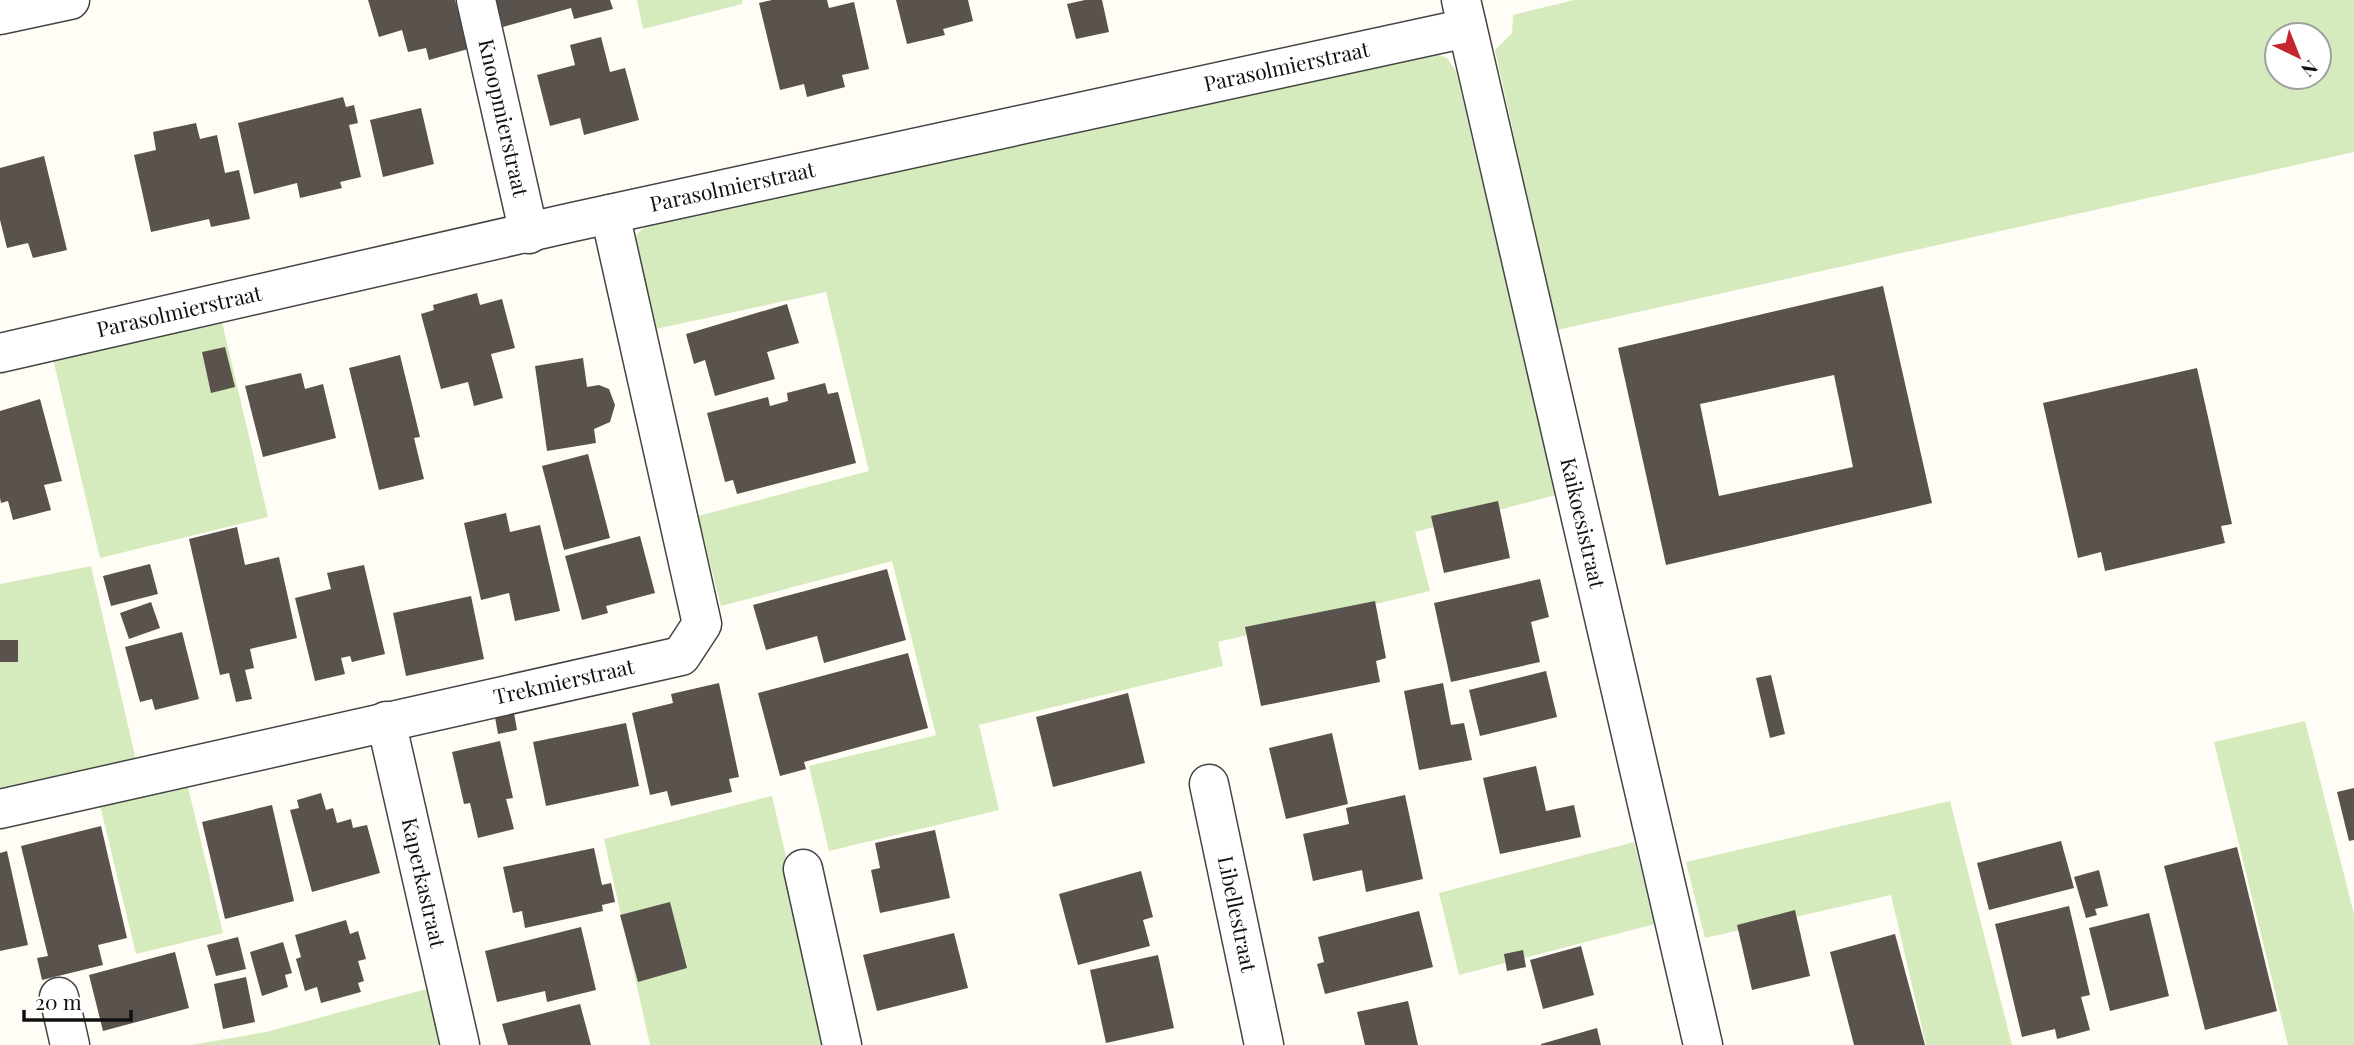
<svg xmlns="http://www.w3.org/2000/svg" width="2354" height="1045" viewBox="0 0 2354 1045" font-family="'Playfair Display',serif">
	<rect width="100%" height="100%" fill="#fffdf5"/>
	<!-- green -->
	<g fill="#d5ebbd" fill-rule="evenodd">
		<polygon points="637,0 742,0 742,4 643,29"/>
		<path d="M1574,0H2354V152L1557,330L1495,50L1512,33L1513,15ZM2277,35H2319V77H2277Z"/>
		<polygon points="1430,51 1447,58 1456,71 1556,495 1415,532 1430,591 1218,642 1223,666 979,725 999,810 829,851 809,766 936,735 892,561 721,606 698,516 869,471 826,292 651,330 635,247 637,234 647,225"/>
		<polygon points="221,318 268,517 100,558 53,359"/>
		<polygon points="91,566 136,760 0,792 0,584"/>
		<polygon points="2305,721 2354,914 2354,1045 2288,1045 2214,742"/>
		<polygon points="186,779 223,933 136,954 99,801"/>
		<polygon points="772,796 830,1045 650,1045 604,839"/>
		<polygon points="1950,801 2012,1045 1926,1045 1891,895 1705,938 1686,862"/>
		<polygon points="1634,842 1655,924 1459,975 1439,893"/>
		<polygon points="434,987 447,1045 191,1045 266,1032"/>
	</g>
	<!-- building -->
	<g fill="#5a524d" fill-rule="evenodd">
		<polygon points="368,0 455,0 468,49 429,60 426,48 408,52 402,30 379,37"/>
		<polygon points="496,0 610,0 613,9 574,19 571,8 503,27"/>
		<polygon points="772,0 827,0 829,8 854,2 869,69 842,75 845,87 807,97 804,84 780,90 759,3"/>
		<polygon points="896,0 968,0 973,21 943,29 945,35 907,44"/>
		<polygon points="1085,0 1102,0 1109,32 1076,39 1067,4"/>
		<polygon points="601,37 610,72 625,68 639,120 584,135 580,118 550,126 537,75 575,65 570,45"/>
		<polygon points="343,97 346,107 354,105 358,123 349,125 361,177 340,182 342,188 300,198 297,183 254,194 238,123"/>
		<polygon points="421,108 434,164 383,177 370,120"/>
		<polygon points="196,123 200,139 217,135 225,173 239,170 250,219 211,227 209,219 151,232 134,155 156,150 153,132"/>
		<polygon points="44,156 67,250 33,258 28,243 7,248 0,220 0,168"/>
		<path d="M1883,286L1932,503L1666,565L1618,348ZM1834,375L1853,467L1719,496L1700,404Z"/>
		<polygon points="477,293 480,305 502,299 515,348 491,354 503,398 474,406 468,382 441,389 421,314 434,310 433,305"/>
		<polygon points="787,304 799,343 767,352 775,379 715,396 705,360 694,364 686,334"/>
		<polygon points="225,347 235,387 211,393 202,352"/>
		<polygon points="400,355 420,437 414,438 424,479 379,490 349,368"/>
		<polygon points="583,358 587,387 599,385 609,389 615,405 610,422 594,429 596,443 547,451 535,366"/>
		<polygon points="2197,368 2232,524 2221,526 2225,543 2105,571 2101,552 2078,558 2043,403"/>
		<polygon points="301,373 305,389 323,384 336,438 263,457 245,386"/>
		<polygon points="825,383 828,394 838,392 856,463 737,494 733,480 725,482 707,413 768,397 770,406 788,401 787,393"/>
		<polygon points="40,399 62,481 44,485 51,510 13,520 8,501 1,503 0,498 0,411"/>
		<polygon points="588,454 610,538 564,550 542,466"/>
		<polygon points="1498,501 1510,558 1444,573 1431,516"/>
		<polygon points="506,513 510,532 540,525 560,611 515,621 509,593 481,600 464,523"/>
		<polygon points="237,527 245,565 279,557 297,638 250,649 254,668 245,670 252,699 236,702 229,673 220,675 189,539"/>
		<polygon points="640,536 655,593 606,606 608,613 582,620 565,556"/>
		<polygon points="150,564 158,594 111,606 103,576"/>
		<polygon points="364,565 385,654 352,662 350,656 341,658 345,674 315,681 295,598 331,589 327,573"/>
		<polygon points="887,569 906,640 824,663 817,636 766,650 753,605"/>
		<polygon points="1540,579 1549,617 1531,622 1540,662 1451,682 1434,603"/>
		<polygon points="471,596 484,659 406,676 393,613"/>
		<polygon points="1375,601 1386,658 1376,661 1380,682 1261,706 1245,627"/>
		<polygon points="151,602 160,628 129,639 120,613"/>
		<polygon points="182,632 199,699 155,710 152,699 140,702 125,647"/>
		<rect x="0" y="640" width="18" height="22"/>
		<polygon points="908,653 928,728 804,762 806,769 780,776 758,693"/>
		<polygon points="1546,671 1557,717 1480,736 1469,690"/>
		<polygon points="1771,675 1785,734 1770,738 1756,678"/>
		<polygon points="719,683 739,777 729,779 732,792 671,806 667,791 650,795 632,713 673,703 671,694"/>
		<polygon points="1443,683 1451,725 1464,723 1472,760 1419,770 1404,691"/>
		<polygon points="1128,693 1145,763 1053,787 1036,717"/>
		<polygon points="514,713 517,730 498,734 495,717"/>
		<polygon points="626,723 639,786 546,806 533,742"/>
		<polygon points="1332,733 1348,804 1286,819 1269,748"/>
		<polygon points="500,741 513,798 506,799 514,829 478,838 470,803 464,804 452,752"/>
		<polygon points="1536,766 1546,811 1574,805 1581,837 1500,854 1483,778"/>
		<polygon points="2354,788 2354,840 2349,841 2337,792"/>
		<polygon points="321,793 326,810 333,808 337,823 351,819 353,828 367,825 380,873 312,892 290,810 299,808 297,800"/>
		<polygon points="1405,795 1423,879 1366,892 1362,870 1313,881 1303,834 1349,824 1346,808"/>
		<polygon points="272,805 294,901 225,919 202,822"/>
		<polygon points="101,826 127,938 98,945 103,965 42,980 37,958 48,956 21,846"/>
		<polygon points="935,830 950,898 880,913 871,870 880,868 875,843"/>
		<polygon points="2061,841 2074,888 1989,910 1977,863"/>
		<polygon points="2237,847 2277,1011 2205,1030 2164,866"/>
		<polygon points="594,848 602,885 611,883 615,902 602,905 603,911 525,928 522,911 513,913 503,867"/>
		<polygon points="7,851 28,945 0,951 0,853"/>
		<polygon points="2099,870 2108,906 2095,909 2097,915 2086,918 2074,877"/>
		<polygon points="1141,871 1153,917 1143,920 1150,946 1078,965 1059,894"/>
		<polygon points="670,902 687,968 638,982 620,915"/>
		<polygon points="2069,906 2090,995 2081,997 2090,1030 2057,1039 2055,1029 2022,1037 1995,924"/>
		<polygon points="1795,910 1810,976 1752,990 1737,925"/>
		<polygon points="1419,911 1433,967 1325,994 1317,964 1324,962 1318,937"/>
		<polygon points="2149,913 2169,996 2110,1011 2089,928"/>
		<polygon points="346,920 350,934 358,931 366,959 358,961 364,981 358,983 361,992 321,1003 317,987 305,991 296,959 301,957 295,935"/>
		<polygon points="581,927 596,990 547,1002 545,991 497,1002 485,951"/>
		<polygon points="954,933 968,988 877,1011 863,955"/>
		<polygon points="1895,934 1925,1045 1854,1045 1830,952"/>
		<polygon points="238,937 246,969 216,976 207,945"/>
		<polygon points="283,942 292,973 285,975 288,987 262,996 250,952"/>
		<polygon points="1581,946 1594,995 1543,1009 1530,960"/>
		<polygon points="1523,950 1526,967 1507,971 1504,954"/>
		<polygon points="175,952 189,1008 103,1031 89,975"/>
		<polygon points="1158,955 1174,1028 1106,1043 1090,970"/>
		<polygon points="246,977 255,1022 223,1029 214,984"/>
		<polygon points="1408,1001 1418,1045 1365,1045 1357,1012"/>
		<polygon points="580,1004 591,1045 508,1045 502,1024"/>
		<polygon points="1597,1028 1601,1045 1541,1045 1541,1044"/>
	</g>
	<g fill="none" stroke-linecap="round" stroke-linejoin="round">
		<defs>
			<g id="minor">
				<path id="s1" d="M476,0L529,234"/>
				<path id="s2" d="M1461,0L1703,1045"/>
				<polyline points="0,15 70,0"/>
				<path id="s3" d="M0,353L573,222L1467,28"/>
				<path id="s4" d="M386,721L460,1045"/>
				<path id="s5" d="M1209,784L1264,1045"/>
				<path id="s6" d="M0,809L681,656L702,624L610,214"/>
				<polyline points="803,869 842,1045"/>
				<polyline points="59,997 70,1045"/>
			</g>
		</defs>
		<!-- minor casing -->
		<use href="#minor" stroke="#444" stroke-width="41"/>
		<!-- minor -->
		<use href="#minor" stroke="#fff" stroke-width="38"/>
	</g>
	<g text-anchor="middle" stroke-width="7" stroke-linejoin="round" paint-order="stroke">
		<!-- street labels -->
		<g font-size="21" fill="#111" stroke="#fff">
			<text dy="7" stroke="none"><textPath href="#s3" startOffset="1318">Parasolmierstraat</textPath></text>
			<text dy="7" stroke="none"><textPath href="#s1" startOffset="121">Knoopmierstraat</textPath></text>
			<text dy="7" stroke="none"><textPath href="#s3" startOffset="751">Parasolmierstraat</textPath></text>
			<text dy="7" stroke="none"><textPath href="#s3" startOffset="184">Parasolmierstraat</textPath></text>
			<text dy="7" stroke="none"><textPath href="#s2" startOffset="537">Kaikoesistraat</textPath></text>
			<text dy="7" stroke="none"><textPath href="#s6" startOffset="578">Trekmierstraat</textPath></text>
			<text dy="7" stroke="none"><textPath href="#s4" startOffset="166">Kaperkastraat</textPath></text>
			<text dy="7" stroke="none"><textPath href="#s5" startOffset="133">Libellestraat</textPath></text>
		</g>
	</g>
	<!-- north arrow -->
	<g transform="translate(2298 56) rotate(137)"><circle r="33" fill="#ffffff" stroke="#a0a0a0" stroke-width="2"/>
	<path d="M0-5L12 26L0 18L-12 26Z" fill="#c4262e"/>
	<text y="-10" font-size="19" font-weight="bold" text-anchor="middle" fill="#111111">N</text>
	</g>
	<!-- scale -->
	<path d="M24 1010v10h107v-10" fill="none" stroke="#111111" stroke-width="3.5"/>
	<text x="35" y="1010" font-size="21" fill="#111111" stroke="#ffffff" stroke-width="5" paint-order="stroke">20 m</text>
</svg>
